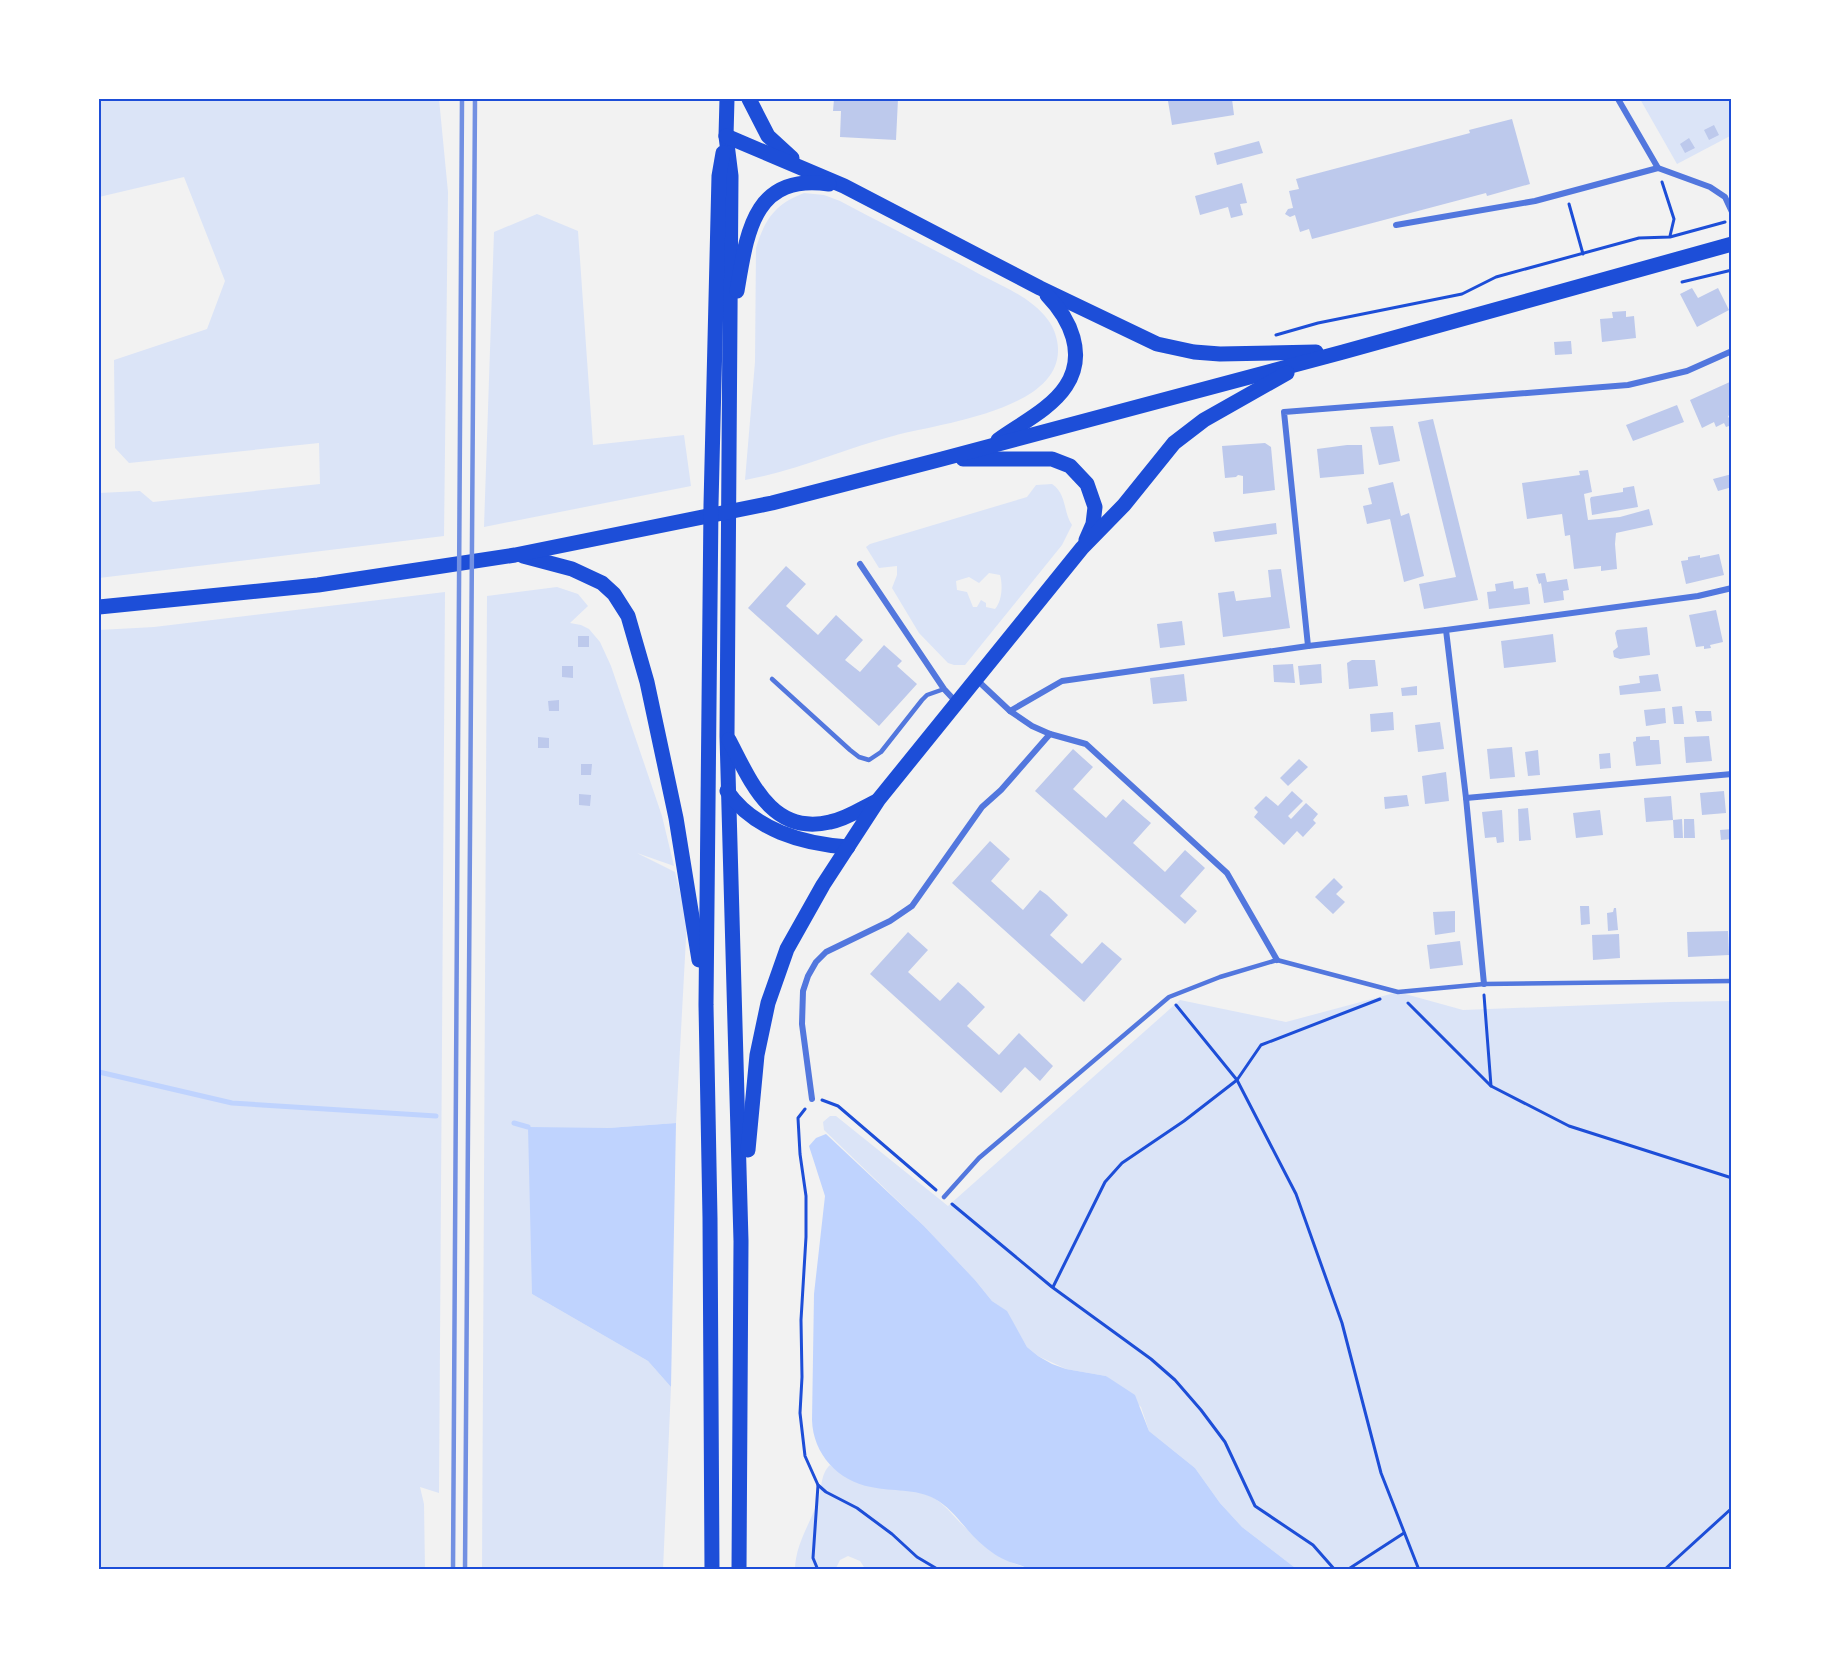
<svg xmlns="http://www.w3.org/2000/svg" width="1831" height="1669" viewBox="0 0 1831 1669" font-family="Karla,sans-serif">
	<rect width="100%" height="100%" fill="#f2f2f2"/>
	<!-- green -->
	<g fill="#dbe4f7" fill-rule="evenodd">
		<polygon points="99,99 439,99 448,192 444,536 99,578 99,493 140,491 153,502 320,484 319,443 129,463 115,448 114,360 207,329 225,281 184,177 99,197"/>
		<polygon points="1640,99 1732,99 1732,135 1677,164"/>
		<path d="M804,193L824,195L840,201C887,226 934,249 981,275C1004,287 1032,298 1048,320C1054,327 1058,340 1058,349C1060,411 936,424 893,436C843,449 796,471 745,480L755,362L756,248C765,219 775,204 804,193Z"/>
		<polygon points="537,214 578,231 593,445 684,435 691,486 484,527 494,232"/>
		<path d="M1052,484C1067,494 1063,512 1072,525L1062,545L965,665H954L948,663L919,633L892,588L897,575V566L879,568L866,547L870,544L1027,497L1036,485ZM989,573L1000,575C1003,585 1002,601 995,609L986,607V603L981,600L977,607H973L967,592L957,590L956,581L969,577L979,583Z"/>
		<polygon points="557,587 578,594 588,606 570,623 581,625 589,629 600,642 611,666 662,816 674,866 637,853 675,872 687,920 676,1123 608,1128 532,1294 648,1361 671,1387 663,1570 482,1570 487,596"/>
		<polygon points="445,592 439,1493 420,1487 424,1504 425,1570 99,1570 99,630 154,627"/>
		<polygon points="1398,992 1463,1010 1670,1002 1732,1001 1732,1570 1298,1570 1242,1527 1220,1503 1195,1468 1149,1431 1141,1407 1106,1376 1066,1369 1038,1356 1027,1347 1006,1311 992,1301 975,1280 924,1226 824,1130 823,1122 830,1116 836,1116 948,1206 1180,1000 1286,1022"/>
		<path d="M830,1465C867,1498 891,1481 930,1496C945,1503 955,1519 968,1530C980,1541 995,1552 1009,1561C1015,1565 1023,1565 1030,1570H866L860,1561L848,1556L840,1560L836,1568L838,1570H795C795,1545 810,1524 818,1501C822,1490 820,1474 830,1465Z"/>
	</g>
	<!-- water -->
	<g fill="#bfd3fe">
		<polygon points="676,1123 671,1387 648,1361 532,1294 528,1127 608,1128"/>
		<path d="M826,1134L924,1226L975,1280L992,1301L1007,1311L1027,1347L1038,1356L1052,1364L1066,1369L1106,1376L1135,1395L1149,1431L1195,1468L1220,1503L1242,1527L1298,1570H1030C1024,1566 1019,1565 1013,1563C1003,1560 992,1553 985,1547C967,1533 955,1510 935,1499C915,1488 893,1492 871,1487C838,1481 813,1454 812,1420L814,1294L825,1196L809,1146L816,1138Z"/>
	</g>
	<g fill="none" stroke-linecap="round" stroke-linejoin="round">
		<!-- stream -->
		<g stroke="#bfd3fe" stroke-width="5">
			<polyline points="99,1072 232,1103 436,1116"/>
			<polyline points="514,1123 528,1127"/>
		</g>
	</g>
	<!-- building -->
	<g fill="#bdc9ec">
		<polygon points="834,99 898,99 896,140 840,137 841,111 833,111"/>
		<polygon points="1179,99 1232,99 1234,115 1172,125 1168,101"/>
		<polygon points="1512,119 1530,184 1487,196 1486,193 1312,239 1309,229 1300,232 1295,215 1290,217 1285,214 1288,209 1293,208 1289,191 1299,189 1296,179 1470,133 1469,130"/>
		<polygon points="1714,125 1719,135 1709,140 1704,130"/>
		<polygon points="1689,138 1695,148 1685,153 1680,144"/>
		<polygon points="1259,141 1263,153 1217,165 1214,153"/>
		<polygon points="1242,183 1247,203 1240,204 1243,215 1231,218 1228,207 1200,215 1195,196"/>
		<polygon points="1692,288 1698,298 1718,288 1729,310 1697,327 1680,294"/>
		<polygon points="1626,311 1626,317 1634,316 1636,338 1602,342 1600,319 1613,318 1612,312"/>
		<polygon points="1571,341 1572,354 1555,355 1554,342"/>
		<polygon points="1732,381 1732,414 1728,416 1732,425 1726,427 1724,423 1716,427 1714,422 1702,428 1690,400"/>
		<polygon points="1677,405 1684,422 1633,441 1626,425"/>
		<polygon points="1433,419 1478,600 1424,609 1419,584 1456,577 1418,422"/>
		<polygon points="1393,426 1400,461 1379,465 1370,427"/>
		<polygon points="1265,443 1271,447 1275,490 1243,494 1243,476 1238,475 1236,477 1225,478 1222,446"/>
		<polygon points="1347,445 1362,445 1364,474 1320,478 1317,449"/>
		<polygon points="1588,470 1592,492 1584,494 1588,520 1620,517 1649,509 1653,525 1616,533 1615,544 1617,569 1601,571 1601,566 1574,569 1570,535 1565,536 1562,514 1527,519 1522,483 1580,475 1579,471"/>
		<polygon points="1732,474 1732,487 1718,491 1713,479"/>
		<polygon points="1393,482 1401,516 1409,513 1424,576 1404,582 1390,519 1367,524 1363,506 1372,504 1368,488"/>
		<polygon points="1634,486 1638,507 1592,515 1590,499 1591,497 1623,492 1623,488"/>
		<polygon points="1276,523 1277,534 1215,542 1213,532"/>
		<polygon points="1719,554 1724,575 1686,584 1681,561 1688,560 1688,557 1700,555 1700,558"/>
		<polygon points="786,566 806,584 786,606 818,635 836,615 863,640 845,660 860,672 884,645 902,661 897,666 917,684 879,726 748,608"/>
		<polygon points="1281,569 1290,628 1223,637 1218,593 1234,591 1236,601 1271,597 1268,570"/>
		<polygon points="1545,573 1547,582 1567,579 1569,590 1563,591 1564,600 1544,603 1541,583 1539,584 1536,574"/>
		<polygon points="1513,581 1514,589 1528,587 1530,604 1489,609 1487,592 1496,591 1495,584"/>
		<polygon points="1716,610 1723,642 1710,645 1711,648 1704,649 1704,646 1696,647 1689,615"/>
		<polygon points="1182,621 1185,645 1160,648 1157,624"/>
		<polygon points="1647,627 1650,655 1620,659 1614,657 1613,651 1618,647 1615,633 1617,630"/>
		<polygon points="1553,634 1556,662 1504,668 1501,641"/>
		<rect x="578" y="636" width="11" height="11"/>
		<polygon points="1352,660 1375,660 1378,686 1349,689 1347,663"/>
		<polygon points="1293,664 1295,683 1274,682 1273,665"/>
		<polygon points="1321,664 1322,683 1300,685 1298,666"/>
		<polygon points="562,666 573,666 573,678 562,677"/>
		<polygon points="1184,674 1187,701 1153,704 1150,678"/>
		<polygon points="1658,674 1661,691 1620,695 1619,686 1640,683 1639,676"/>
		<polygon points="1417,686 1417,695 1402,696 1401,688"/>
		<polygon points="559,700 559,711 549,711 548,701"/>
		<polygon points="1682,706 1684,724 1674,724 1672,707"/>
		<polygon points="1665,708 1666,723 1646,726 1644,710"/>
		<polygon points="1695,711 1711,711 1712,721 1697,722"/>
		<polygon points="1393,712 1394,730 1371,732 1370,714"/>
		<polygon points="1440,722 1444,749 1418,752 1415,725"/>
		<polygon points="1650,736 1650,740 1659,740 1661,764 1636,766 1633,742 1636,741 1636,737"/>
		<polygon points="1709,736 1712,761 1686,763 1684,737"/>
		<polygon points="538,737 549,738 549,748 538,748"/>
		<polygon points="1512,747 1515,777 1490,779 1487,749"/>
		<polygon points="1073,749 1093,767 1073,789 1106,818 1123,799 1145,818 1151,823 1133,843 1165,872 1185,850 1205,868 1180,896 1197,911 1185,924 1035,791"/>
		<polygon points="1538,750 1540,775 1528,776 1525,752"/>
		<polygon points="1610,753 1611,768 1600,769 1599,754"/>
		<polygon points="1299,759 1308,767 1288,786 1280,778"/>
		<polygon points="581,764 592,764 591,775 581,775"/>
		<polygon points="1446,772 1449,801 1425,804 1422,776"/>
		<polygon points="1292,791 1303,801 1288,816 1291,819 1306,803 1318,814 1313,820 1316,823 1303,837 1297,831 1284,845 1254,817 1258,812 1254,808 1266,796 1278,806"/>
		<polygon points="1724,791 1726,813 1702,815 1700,793"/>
		<polygon points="579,794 591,795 590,806 579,805"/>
		<polygon points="1407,795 1409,806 1385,809 1384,797"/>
		<polygon points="1671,796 1673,820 1646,822 1644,798"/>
		<polygon points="1528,808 1531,840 1519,841 1518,809"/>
		<polygon points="1502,810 1504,842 1497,843 1496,837 1485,838 1482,812"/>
		<polygon points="1600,810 1603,835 1576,838 1573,813"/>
		<polygon points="1682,819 1683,838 1674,838 1673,820"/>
		<polygon points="1684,819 1694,819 1695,838 1684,838"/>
		<polygon points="1732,829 1732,839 1721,840 1720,830"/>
		<polygon points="990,841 1010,859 991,881 1023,910 1040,890 1047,895 1068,915 1050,935 1082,964 1102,942 1122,959 1084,1002 952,883"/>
		<polygon points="1334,878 1343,887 1336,894 1345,902 1333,914 1315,897"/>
		<polygon points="1580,906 1589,906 1590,924 1581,925"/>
		<polygon points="1614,908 1616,908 1618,930 1608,931 1607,913 1613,912"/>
		<polygon points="1455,911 1455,932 1435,935 1433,912"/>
		<polygon points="1728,931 1729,955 1688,957 1687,932"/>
		<polygon points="908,932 928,950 908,972 940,1001 958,982 964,987 985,1007 967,1026 999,1055 1019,1033 1053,1066 1040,1081 1025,1067 1001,1093 870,974"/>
		<polygon points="1619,934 1620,958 1593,960 1592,935"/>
		<polygon points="1460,941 1463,965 1430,969 1427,945"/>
	</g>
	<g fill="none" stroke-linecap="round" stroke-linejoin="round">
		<!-- path -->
		<g stroke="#1d4ed8" stroke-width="3">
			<polyline points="1662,182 1674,219 1670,236"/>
			<polyline points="1569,204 1583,254"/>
			<polyline points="1682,282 1732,270"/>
			<polyline points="1276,335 1318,323 1462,294 1496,277 1639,238 1670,237 1725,222"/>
			<polyline points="1484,995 1491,1086"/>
			<polyline points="1408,1003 1491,1086 1569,1126 1732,1178"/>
			<polyline points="1176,1005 1237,1080 1296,1194 1342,1323 1381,1473 1419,1570"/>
			<polyline points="822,1100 838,1106 936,1190"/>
			<polyline points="805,1109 798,1118 800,1154 806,1196 806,1237 801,1320 802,1377 800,1413 805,1456 818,1485 826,1492 857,1508 892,1534 917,1557 939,1570"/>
			<polyline points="952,1204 1052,1287 1151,1359 1175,1380 1201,1410 1225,1442 1255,1506 1313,1545 1335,1570"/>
			<polyline points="1053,1287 1105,1182 1122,1163 1184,1121 1237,1080 1261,1045 1380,999"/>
			<polyline points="818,1570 813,1558 818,1485"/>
			<polyline points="1347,1570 1404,1533"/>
			<polyline points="1664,1570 1732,1508"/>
		</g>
		<!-- service -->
		<g stroke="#5277de" stroke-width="4.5">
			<polyline points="772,679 850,750 859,757 869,760 881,752 922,700 927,695 944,689"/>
			<polyline points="944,1197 979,1158 1169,997 1220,977 1277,960 1398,992 1484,984 1732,981"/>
		</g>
		<!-- minor -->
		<g stroke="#5277de" stroke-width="6">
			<polyline points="1618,99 1658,168 1710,187 1725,197 1732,212"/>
			<polyline points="1396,225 1535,201 1658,168"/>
			<polyline points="860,564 944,689 957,703"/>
			<polyline points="1446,630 1466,798 1484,984"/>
			<polyline points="1308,646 1284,412 1628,385 1687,371 1732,351"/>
			<polyline points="977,680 1010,711 1032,726 1050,734 1086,744 1227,873 1277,960"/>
			<polyline points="1010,711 1062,681 1308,646 1446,630 1698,596 1732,588"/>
			<polyline points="1466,798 1732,774"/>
			<polyline points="812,1099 802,1024 803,991 808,976 816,962 826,952 890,921 912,906 982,807 1001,790 1050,734"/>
		</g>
		<!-- primary -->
		<g stroke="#1d4ed8" stroke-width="15">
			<polyline points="727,99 726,136 731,176 727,736 741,1241 739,1570"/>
			<polyline points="749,99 768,136 792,158"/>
			<polyline points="726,136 844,186 1040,288 1157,344 1194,352 1220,354 1316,352"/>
			<path d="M737,291C747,233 753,173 829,184"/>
			<path d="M998,440C1020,424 1051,409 1066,386C1087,354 1070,319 1047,295"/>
			<polyline points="963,459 1052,459 1070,466 1087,484 1095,507 1093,524 1086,540"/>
			<polyline points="523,556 572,569 602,583 614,594 628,616 647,682 676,818 699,960"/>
			<polyline points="99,607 318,585 515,555 772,503 942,459 1343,352 1732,244"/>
			<path d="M729,740C751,782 772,836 830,822C847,819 862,808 877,801"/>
			<path d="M727,791C754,830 803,844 848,847"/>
			<polyline points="748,1150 757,1055 768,1003 787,949 823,885 879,799 1082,548 1124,505 1174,443 1204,420 1287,373"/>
			<polyline points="712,1570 710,1218 706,1005 711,505 719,176 723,153"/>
		</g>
		<!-- rail -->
		<g stroke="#7290e2" stroke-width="4.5">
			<polyline points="453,1570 462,99"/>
			<polyline points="465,1570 475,99"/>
		</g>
	</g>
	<!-- border -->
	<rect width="1831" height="1669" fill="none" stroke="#ffffff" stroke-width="201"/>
	<rect x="100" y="100" width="1630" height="1468" fill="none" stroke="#1d4ed8" stroke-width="2"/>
</svg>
